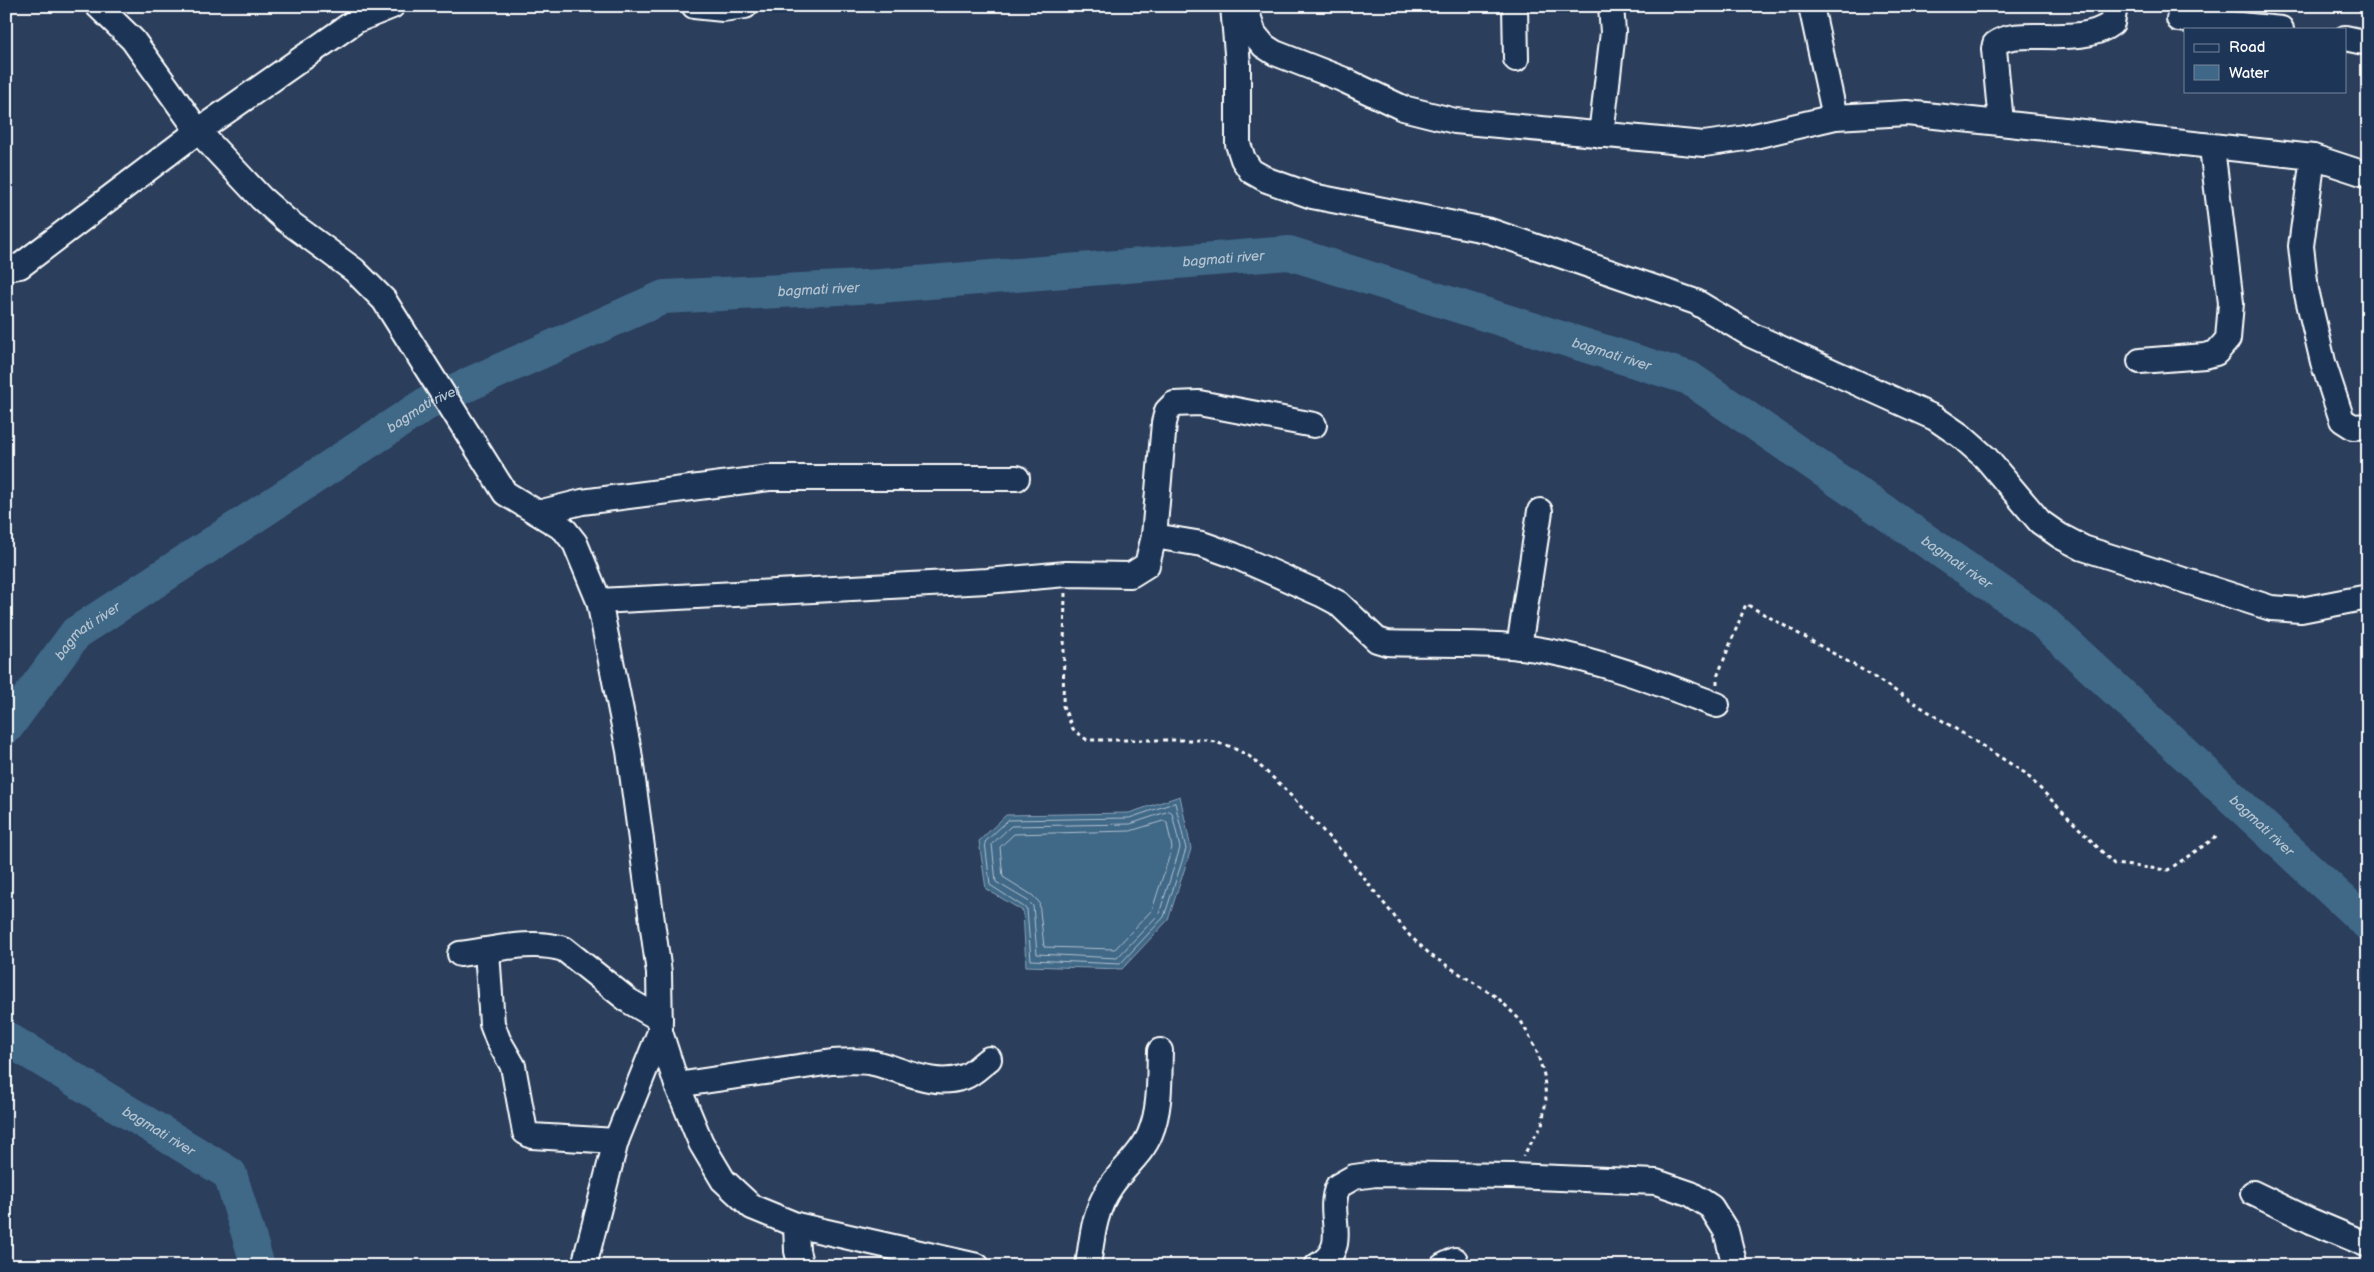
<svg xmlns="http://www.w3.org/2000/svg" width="2374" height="1272" viewBox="0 0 2374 1272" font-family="'Balsamiq Sans',sans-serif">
	<rect width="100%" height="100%" fill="#2b3e5c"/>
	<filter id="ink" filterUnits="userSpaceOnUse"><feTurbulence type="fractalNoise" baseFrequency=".02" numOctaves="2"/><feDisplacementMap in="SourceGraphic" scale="10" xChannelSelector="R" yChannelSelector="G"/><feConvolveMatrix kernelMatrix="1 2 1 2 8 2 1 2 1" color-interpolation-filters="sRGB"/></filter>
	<g filter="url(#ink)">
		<!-- water -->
		<polygon fill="#3f6787" stroke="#8ca4b7" points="1180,796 1191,849 1168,920 1122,969 1026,966 1023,911 986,889 979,841 1006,815 1129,813"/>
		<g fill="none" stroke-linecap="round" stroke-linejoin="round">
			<!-- shore -->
			<g stroke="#b2c2cf" stroke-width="1">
				<polygon points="1175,803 1186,849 1164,917 1120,964 1031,960 1027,909 990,885 985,842 1008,820 1129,818"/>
				<polygon points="1170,811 1172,813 1180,848 1159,914 1117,958 1037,954 1033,906 1028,901 996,882 992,844 1011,826 1130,824"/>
				<polygon points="1164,821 1167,823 1172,848 1152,910 1115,949 1044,947 1039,902 1032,895 1003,877 1000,847 1014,834 1130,831"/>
			</g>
			<!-- river -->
			<g stroke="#3f6787" stroke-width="34">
				<path id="s1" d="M6,728L76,633L429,402L664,297L880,286L1289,253L1689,378L2040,619L2368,924"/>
				<path id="s2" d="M6,1038L230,1174L258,1266"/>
			</g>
			<defs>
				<g id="minor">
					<polyline points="98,6 133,40 198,131 261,198 286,220 354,270 384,300 505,493 564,529 575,543 599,601 629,751 659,973 660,1032 616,1141 584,1266"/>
					<polyline points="694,6 723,9 745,6"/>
					<polyline points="1233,6 1238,65 1238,144 1243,159 1251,171 1267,180 1312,196 1490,231 1696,302 1751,335 1935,418 1961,436 1986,458 2040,522 2060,536 2083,548 2271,608 2301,610 2368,597"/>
					<polyline points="1245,6 1254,34 1264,46 1275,53 1342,79 1403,108 1455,121 1704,144 1746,138 1835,117 1907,113 2313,157 2368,175"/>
					<polyline points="1515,6 1516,59"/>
					<polyline points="1811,6 1835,117"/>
					<polyline points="2179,19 2281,29"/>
					<polyline points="2345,38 2368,43"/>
					<path d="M2001,122L1994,49L1995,44C2018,25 2079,49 2112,23L2115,6"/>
					<polyline points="1601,135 1613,32 1611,6"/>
					<polyline points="2313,157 2301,246 2306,290 2323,362 2342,420 2353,427 2368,426"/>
					<polyline points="6,268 20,266 198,131 357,20 392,6"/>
					<polyline points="2140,361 2205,356 2216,353 2228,339 2231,303 2212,148"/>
					<polyline points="538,513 582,502 769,478 1017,478"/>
					<path d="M1154,536L1202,544L1233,555L1321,594L1338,603L1377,640L1387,643C1438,645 1497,641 1547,651C1605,662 1661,684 1717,705"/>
					<polyline points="599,601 987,581 1066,574 1131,575 1147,565 1154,536 1164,423 1167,411 1174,404 1199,403 1314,425"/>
					<polyline points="1519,647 1540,511"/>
					<polyline points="487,951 492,1024 498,1040 513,1066 525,1132 532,1136 616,1141"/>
					<path d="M460,954C493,950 532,939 564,949L629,1001L660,1019"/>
					<polyline points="660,1032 677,1085 701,1143 723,1180 752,1207 796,1225 977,1266"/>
					<path d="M677,1085L832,1062C846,1061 861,1060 874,1063C904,1070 933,1088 964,1077C973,1074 982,1064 989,1059"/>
					<polyline points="2253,1193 2311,1221 2368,1245"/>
					<polyline points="796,1225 797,1251 801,1266"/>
					<path d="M1088,1266C1092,1238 1094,1210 1111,1186C1123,1168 1142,1154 1150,1134C1161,1108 1159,1078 1160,1051"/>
					<path d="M1317,1266C1352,1246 1325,1216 1338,1186L1354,1177L1376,1174L1512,1176L1656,1182L1691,1194L1711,1207L1726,1231L1735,1266"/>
					<polyline points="1443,1266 1455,1260"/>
				</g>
			</defs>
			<!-- minor casing -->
			<use href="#minor" stroke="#fff" stroke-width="28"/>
			<!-- path -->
			<g stroke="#fff" stroke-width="3" stroke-dasharray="4 4" stroke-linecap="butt">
				<polyline points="1065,593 1063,706 1073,729 1087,740 1207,740 1229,746 1249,756 1281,785 1347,857 1410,936 1432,956 1498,998 1521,1021 1536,1049 1544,1075 1546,1100 1542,1125 1523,1156"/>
				<polyline points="1717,684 1717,677 1746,604 1861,669 2025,773 2114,864 2168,870 2218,836"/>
			</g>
			<!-- minor -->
			<use href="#minor" stroke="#1d3557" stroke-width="24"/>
		</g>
	</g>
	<g text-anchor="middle" stroke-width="4" stroke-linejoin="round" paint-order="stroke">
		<!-- water labels -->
		<g font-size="14" font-style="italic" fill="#b2c2cf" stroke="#1d3557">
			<text dy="5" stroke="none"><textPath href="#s1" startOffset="1358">bagmati river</textPath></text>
			<text dy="5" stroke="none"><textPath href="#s1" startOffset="952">bagmati river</textPath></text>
			<text dy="5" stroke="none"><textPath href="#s1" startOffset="1762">bagmati river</textPath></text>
			<text dy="5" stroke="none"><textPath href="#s1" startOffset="532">bagmati river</textPath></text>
			<text dy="5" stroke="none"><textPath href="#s1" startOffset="2168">bagmati river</textPath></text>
			<text dy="5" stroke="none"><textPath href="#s1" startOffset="128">bagmati river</textPath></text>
			<text dy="5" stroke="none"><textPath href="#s1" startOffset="2572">bagmati river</textPath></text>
			<text dy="5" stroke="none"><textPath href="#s2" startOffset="179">bagmati river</textPath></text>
		</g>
	</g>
	<!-- margin -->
	<rect width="2374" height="1272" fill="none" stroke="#1d3557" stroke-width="25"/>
	<rect x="12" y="12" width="2349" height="1247" fill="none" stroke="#fff" stroke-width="2" filter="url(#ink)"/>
	<!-- legend -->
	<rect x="2184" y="28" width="162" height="65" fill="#1d3557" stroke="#77869a"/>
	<rect x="2194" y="44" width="25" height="8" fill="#1d3557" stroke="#77869a"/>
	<text x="2229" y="52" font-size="15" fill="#ffffff">Road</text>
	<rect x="2194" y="65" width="25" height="15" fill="#3f6787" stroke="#77869a"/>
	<text x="2229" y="78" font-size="15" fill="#ffffff">Water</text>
</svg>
